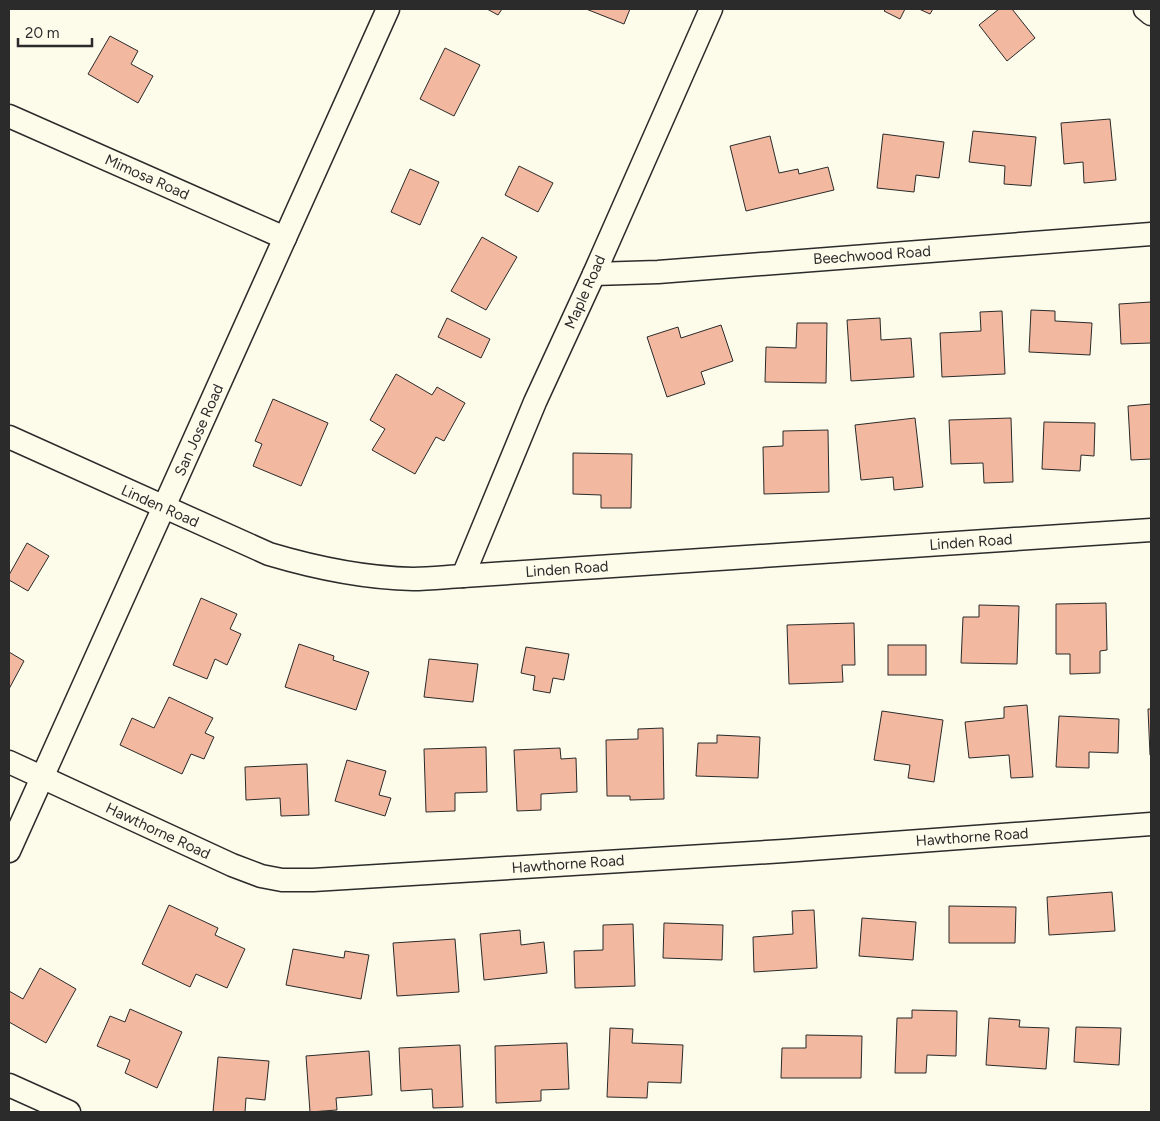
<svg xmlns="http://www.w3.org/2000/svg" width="1160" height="1121" viewBox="0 0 1160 1121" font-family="Figtree,sans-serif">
	<rect width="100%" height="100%" fill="#fdfbea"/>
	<!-- building -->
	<g fill="#f2b8a0" stroke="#2b2b2b">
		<polygon points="487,9 502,9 498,15"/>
		<polygon points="586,9 630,9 624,24"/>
		<polygon points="886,9 905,9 900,19 884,11"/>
		<polygon points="919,9 933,9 930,14"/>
		<polygon points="999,9 1012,9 1035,38 1007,61 979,25"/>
		<polygon points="110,36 138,51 131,64 153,76 138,103 88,74"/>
		<polygon points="445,48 480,65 454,116 420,99"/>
		<polygon points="1110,119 1116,180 1084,183 1083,162 1064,164 1061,123"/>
		<polygon points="973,131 1036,137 1031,186 1004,184 1005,166 969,162"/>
		<polygon points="883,134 944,142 939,178 916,175 914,192 877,188"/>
		<polygon points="770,136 779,173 798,169 799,174 828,167 834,190 746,211 730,146"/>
		<polygon points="519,166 553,183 538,212 505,195"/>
		<polygon points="410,169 439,182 420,225 391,212"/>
		<polygon points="482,237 517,257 486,310 451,291"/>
		<polygon points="1151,302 1151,343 1121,344 1119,304"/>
		<polygon points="1031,310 1055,311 1055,321 1092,323 1090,355 1029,352"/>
		<polygon points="1002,311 1005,374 942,377 940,333 981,331 980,312"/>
		<polygon points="447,318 490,339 481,358 438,337"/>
		<polygon points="880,318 881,340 911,338 914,377 851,381 847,320"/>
		<polygon points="797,323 827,323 826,383 765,382 766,347 796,348"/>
		<polygon points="721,325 733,361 701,372 705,384 667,397 647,337 678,327 681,338"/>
		<polygon points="396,374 432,395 437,387 465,403 444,441 436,437 415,474 372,450 385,429 370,420"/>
		<polygon points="273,399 328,423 301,486 253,466 262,444 255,441"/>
		<polygon points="1151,404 1151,459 1131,460 1128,406"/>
		<polygon points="915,418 923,487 894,490 893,477 861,480 855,425"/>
		<polygon points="1011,418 1013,482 984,483 983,463 951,464 949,420"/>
		<polygon points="1044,422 1095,423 1094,456 1081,455 1080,471 1042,469"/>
		<polygon points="828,430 829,492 764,494 763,447 783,446 783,431"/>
		<polygon points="573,453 632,454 631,508 601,508 601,495 573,494"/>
		<polygon points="27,543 49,556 28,591 9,580 9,575"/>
		<polygon points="201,598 237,614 230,629 241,634 227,665 215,659 207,679 173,665"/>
		<polygon points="1106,603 1107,650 1100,651 1100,673 1070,674 1070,654 1056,654 1056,604"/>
		<polygon points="979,605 1019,606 1017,664 961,663 963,617 979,617"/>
		<polygon points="854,623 855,665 842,665 843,682 789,684 787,625"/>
		<polygon points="299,644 334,656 333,660 369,672 356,710 285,687"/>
		<rect x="888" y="645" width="38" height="30"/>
		<polygon points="526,647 569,654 564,680 553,678 550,693 533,690 535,676 521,673"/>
		<polygon points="9,652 24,661 9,689"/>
		<polygon points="429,659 478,664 473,702 424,697"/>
		<polygon points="169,697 213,718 205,733 214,737 204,759 191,754 182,774 120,745 132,718 154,728"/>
		<polygon points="1027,705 1033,777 1011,778 1009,755 969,758 965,722 1004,718 1004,707"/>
		<polygon points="1148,709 1151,709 1151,755 1150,755"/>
		<polygon points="882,711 943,720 934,782 908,778 910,765 874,760"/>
		<polygon points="1059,716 1119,719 1118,753 1089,752 1089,768 1056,767"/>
		<polygon points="663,728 664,799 630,800 630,796 607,796 606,740 638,739 638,729"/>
		<polygon points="717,735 760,737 758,778 696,776 698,743 717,743"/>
		<polygon points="486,747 487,792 455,793 455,811 426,812 424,749"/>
		<polygon points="560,748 561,759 576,758 577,792 541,794 541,810 517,811 514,750"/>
		<polygon points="347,760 386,771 379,795 391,798 385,816 335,801"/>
		<polygon points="307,764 309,815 281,816 280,798 246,800 245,767"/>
		<polygon points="1112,892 1115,931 1049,935 1047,897"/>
		<polygon points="169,905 218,928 215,935 245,949 227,988 196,974 190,987 142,964"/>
		<polygon points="949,906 1016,907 1015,943 949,943"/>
		<polygon points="814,910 817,968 754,972 753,937 793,934 792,911"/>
		<polygon points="862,918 916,922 913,960 859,956"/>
		<polygon points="664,923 723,925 722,960 663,958"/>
		<polygon points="633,924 635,986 575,988 574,951 603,950 603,925"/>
		<polygon points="520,930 521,945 544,942 547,973 484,980 480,934"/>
		<polygon points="455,939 459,992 397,996 393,943"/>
		<polygon points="293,949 344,958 345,951 369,955 361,999 286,985"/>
		<polygon points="40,968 76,989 46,1043 9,1022 9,991 23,999"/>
		<polygon points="130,1009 182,1032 157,1088 125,1073 130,1060 97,1046 110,1016 125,1022"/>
		<polygon points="912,1010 957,1011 956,1056 927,1055 926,1073 895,1073 897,1018 912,1018"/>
		<polygon points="989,1018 1020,1020 1019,1027 1049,1028 1046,1069 986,1065"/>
		<polygon points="1076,1027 1121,1028 1119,1065 1074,1062"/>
		<polygon points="610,1028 633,1029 632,1043 683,1045 681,1083 648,1082 647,1098 607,1097"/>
		<polygon points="806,1035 862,1036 861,1078 781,1078 782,1048 806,1048"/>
		<polygon points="567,1043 569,1089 541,1090 541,1101 496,1103 495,1046"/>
		<polygon points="460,1045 463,1107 433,1108 432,1089 401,1091 399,1048"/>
		<polygon points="369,1051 372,1095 336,1098 337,1110 310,1112 306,1056"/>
		<polygon points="218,1057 269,1061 265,1100 246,1098 245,1112 213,1112"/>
	</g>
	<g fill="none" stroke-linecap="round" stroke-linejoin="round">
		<defs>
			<g id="minor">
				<polyline points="1145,9 1151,14"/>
				<polyline points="9,116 285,238"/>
				<polyline points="594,274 658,272 1151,234"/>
				<path d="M9,437L269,554C316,568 363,578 413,579C429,579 446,577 463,576L1151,530"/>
				<polyline points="463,576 535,402 594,274 711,9"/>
				<polyline points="9,762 232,865 261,876 282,880 313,880 784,851 1151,824"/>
				<polyline points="9,851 388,9"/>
				<polyline points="9,1085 69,1112"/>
			</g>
		</defs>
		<!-- minor casing -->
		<use href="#minor" stroke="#2b2b2b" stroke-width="25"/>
		<!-- minor -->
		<use href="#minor" stroke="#fdfbea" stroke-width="22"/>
	</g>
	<g text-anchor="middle" stroke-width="4" stroke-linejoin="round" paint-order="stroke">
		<!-- street labels -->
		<g font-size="15" fill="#2b2b2b" stroke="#fdfbea">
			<text transform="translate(147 177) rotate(24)" y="5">Mimosa Road</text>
			<text transform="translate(872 255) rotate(-4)" y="5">Beechwood Road</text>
			<text transform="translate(585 292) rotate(-66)" y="5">Maple Road</text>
			<text transform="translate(199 430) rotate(-66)" y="5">San Jose Road</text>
			<text transform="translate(160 506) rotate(24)" y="5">Linden Road</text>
			<text transform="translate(971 542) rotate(-4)" y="5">Linden Road</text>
			<text transform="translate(567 569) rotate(-4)" y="5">Linden Road</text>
			<text transform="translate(158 831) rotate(25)" y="5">Hawthorne Road</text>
			<text transform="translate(972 837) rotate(-4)" y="5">Hawthorne Road</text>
			<text transform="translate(568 864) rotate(-4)" y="5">Hawthorne Road</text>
		</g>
	</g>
	<!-- border -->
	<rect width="1160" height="1121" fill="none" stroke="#2b2b2b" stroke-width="20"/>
	<!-- scale -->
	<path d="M18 38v8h74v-8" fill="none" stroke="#2b2b2b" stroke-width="2.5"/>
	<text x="25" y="38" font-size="15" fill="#2b2b2b" stroke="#fdfbea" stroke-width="4" paint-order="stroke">20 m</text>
</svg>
